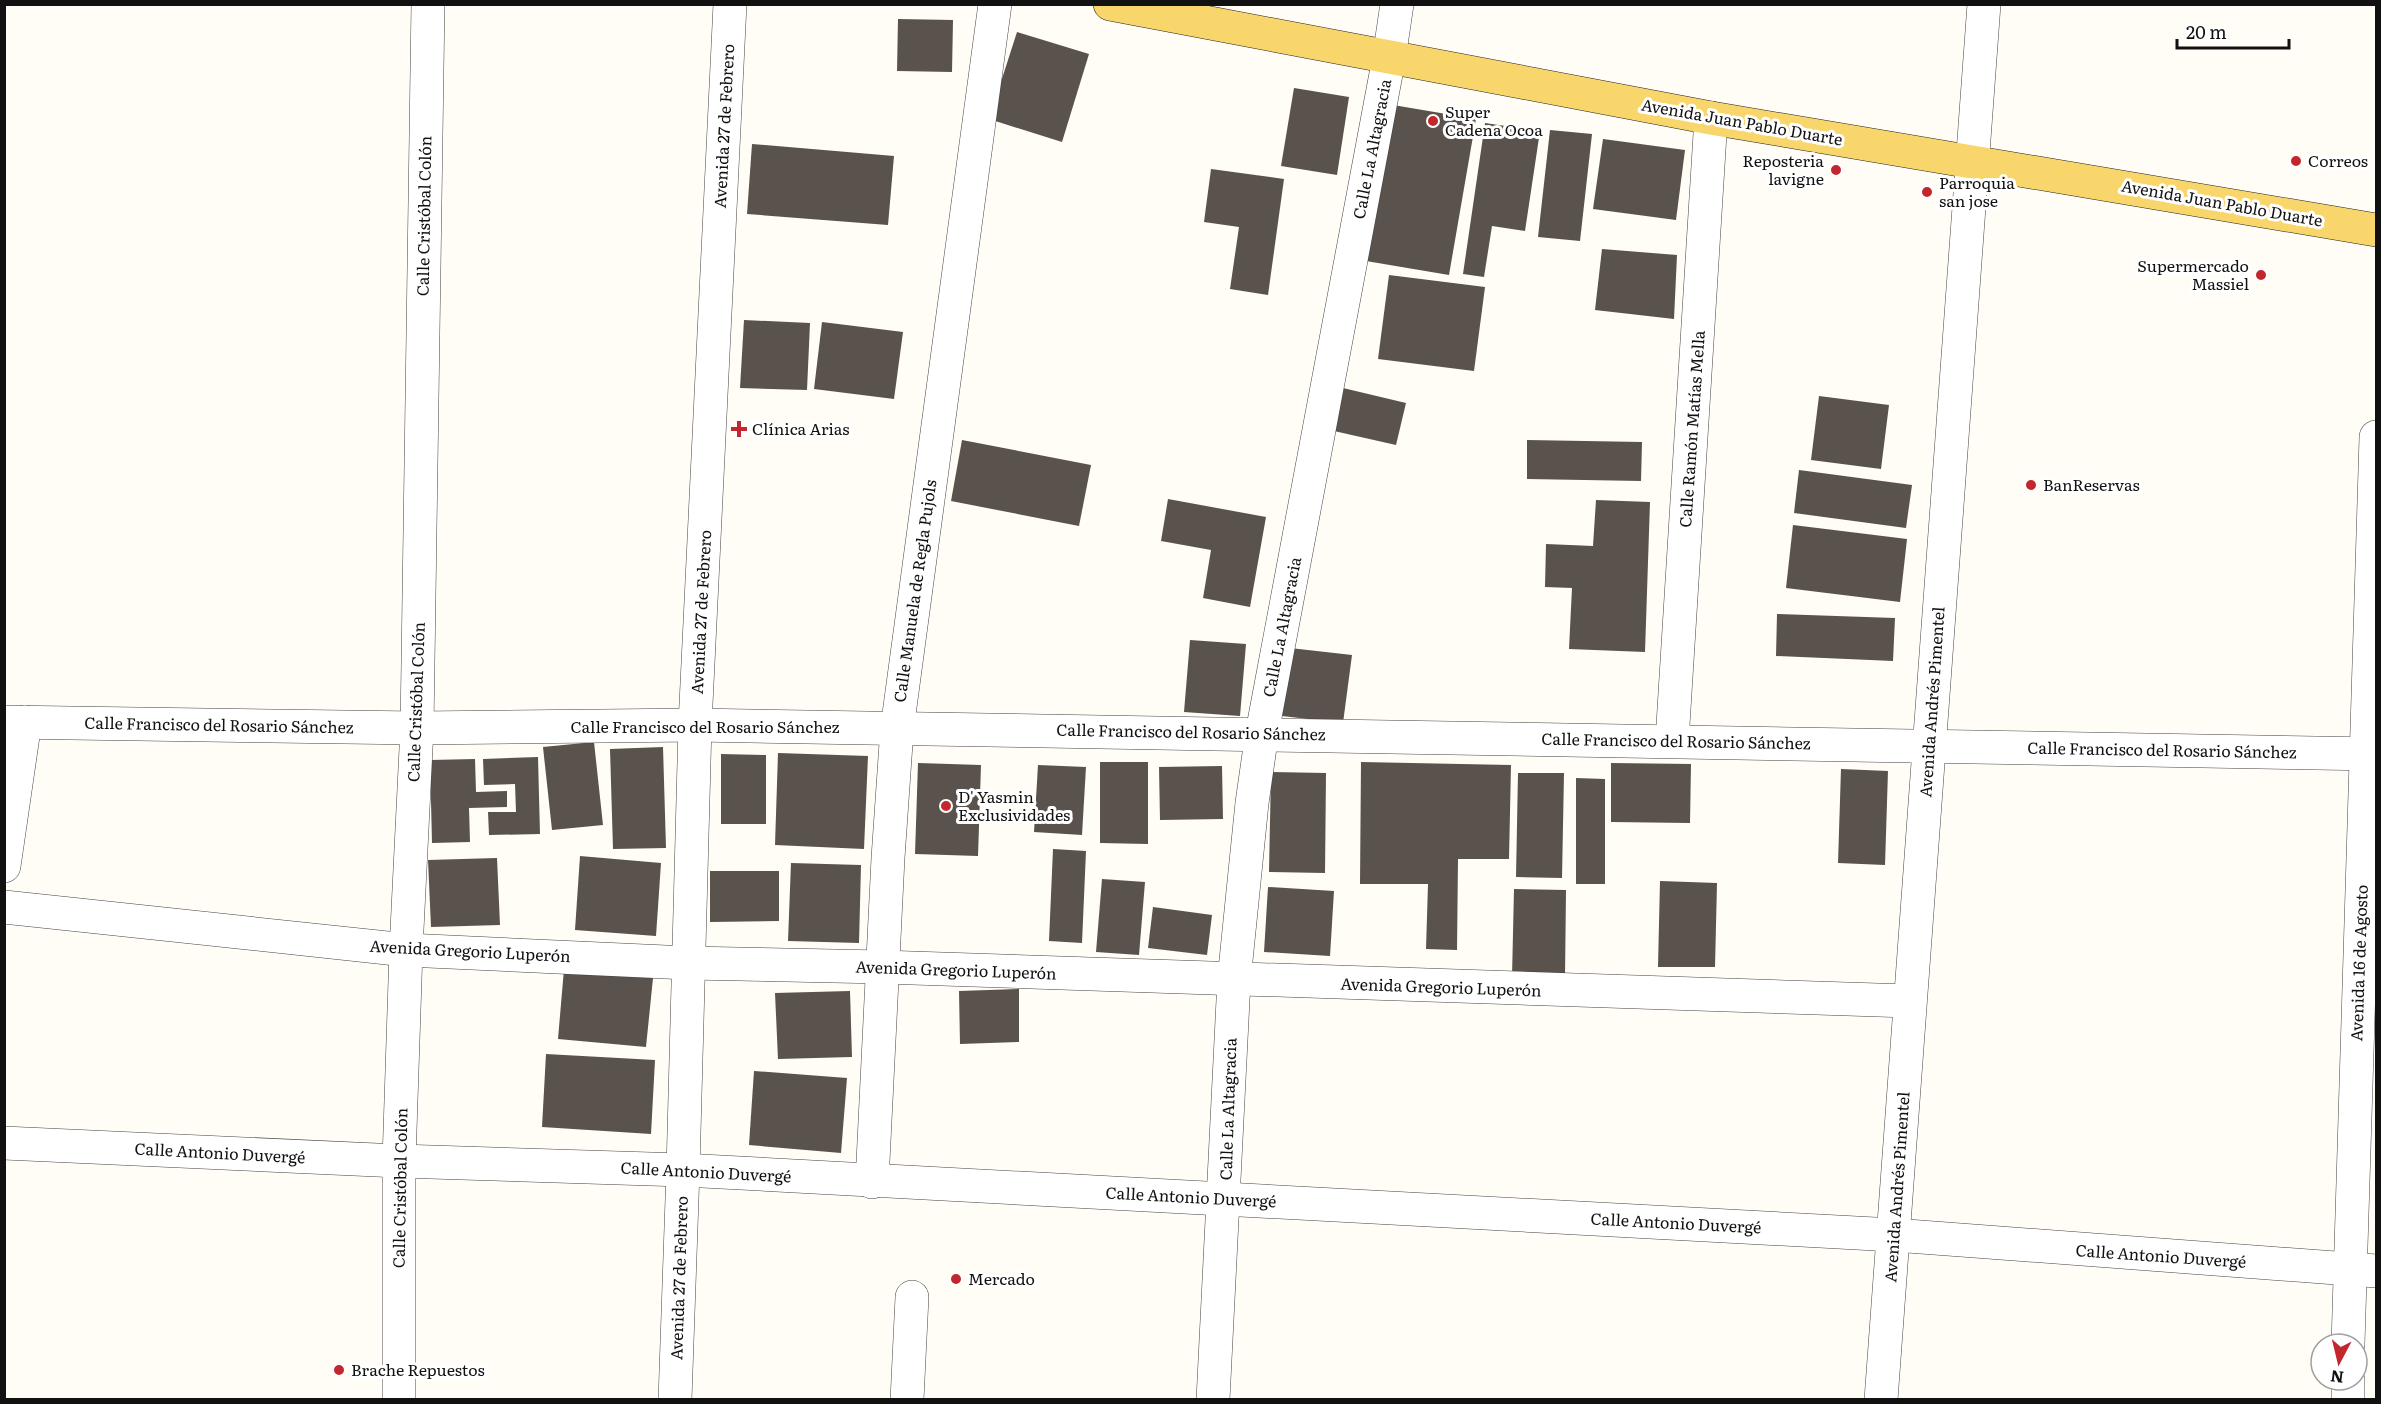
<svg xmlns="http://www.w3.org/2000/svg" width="2381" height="1404" viewBox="0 0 2381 1404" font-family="Literata,serif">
	<rect width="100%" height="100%" fill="#fffdf5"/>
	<!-- building -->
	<g fill="#5a524d">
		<polygon points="898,19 953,20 952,72 897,71"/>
		<polygon points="1017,32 1089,54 1062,142 989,119"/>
		<polygon points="1294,88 1349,97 1337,175 1281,166"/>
		<polygon points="1393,105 1476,119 1449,275 1366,261"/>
		<polygon points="1485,123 1540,131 1525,231 1492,226 1484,277 1463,274"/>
		<polygon points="1550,130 1592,134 1580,241 1538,237"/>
		<polygon points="1603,139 1685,150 1676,220 1593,209"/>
		<polygon points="752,144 894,156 888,225 747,214"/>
		<polygon points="1211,169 1284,179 1268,295 1230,289 1239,227 1204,222"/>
		<polygon points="1602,249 1677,255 1674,319 1595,310"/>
		<polygon points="1389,275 1485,287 1474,371 1378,359"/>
		<polygon points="744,320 810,323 807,390 740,388"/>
		<polygon points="822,322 903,332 894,399 814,389"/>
		<polygon points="1343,388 1406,403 1396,445 1334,431"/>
		<polygon points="1819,396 1889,405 1881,469 1811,460"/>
		<polygon points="962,440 1091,465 1079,526 951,501"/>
		<polygon points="1527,440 1642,442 1641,481 1527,479"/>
		<polygon points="1799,470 1912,485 1906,528 1794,513"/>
		<polygon points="1168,499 1266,517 1250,607 1203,598 1211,550 1161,541"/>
		<polygon points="1596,500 1650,502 1645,652 1569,649 1572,588 1545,587 1546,544 1593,546"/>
		<polygon points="1793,525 1907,539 1900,602 1786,588"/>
		<polygon points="1777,614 1895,618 1893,661 1776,656"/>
		<polygon points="1190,640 1246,644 1240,716 1184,712"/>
		<polygon points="1290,648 1352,655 1343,723 1282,716"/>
		<polygon points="594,742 603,825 552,830 543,747"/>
		<polygon points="663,747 666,848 613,849 610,749"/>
		<polygon points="778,753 868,756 864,849 775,845"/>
		<polygon points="721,754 766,755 766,824 721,824"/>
		<polygon points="538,757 540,834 489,835 488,812 516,812 515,784 484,785 483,759"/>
		<polygon points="475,759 476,792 507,791 507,807 469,808 470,842 432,843 430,760"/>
		<polygon points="1100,762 1148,762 1148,844 1100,843"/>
		<polygon points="1361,762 1511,765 1509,859 1458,859 1457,950 1426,949 1428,884 1360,884"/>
		<polygon points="918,763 981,765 978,856 915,854"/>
		<polygon points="1611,763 1691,764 1690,823 1611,822"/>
		<polygon points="1038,765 1086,767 1082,835 1034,832"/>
		<polygon points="1222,766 1223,819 1160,820 1159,767"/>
		<polygon points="1841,769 1888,771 1885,865 1838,863"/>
		<polygon points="1271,772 1326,773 1325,873 1269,872"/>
		<polygon points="1518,773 1564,773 1562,878 1516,877"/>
		<polygon points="1576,778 1605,779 1605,884 1576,884"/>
		<polygon points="1053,849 1086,851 1082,943 1049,941"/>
		<polygon points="580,856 661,863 656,936 575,930"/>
		<polygon points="497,858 500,925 431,927 428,860"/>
		<polygon points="791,863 861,865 859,943 788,941"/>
		<polygon points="710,871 779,871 779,921 710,922"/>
		<polygon points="1102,879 1145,882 1139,955 1096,952"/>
		<polygon points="1660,881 1717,883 1715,967 1658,967"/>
		<polygon points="1268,887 1334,891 1330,956 1264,952"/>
		<polygon points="1514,889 1566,890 1565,977 1512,977"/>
		<polygon points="1153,907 1212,915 1207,955 1148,948"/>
		<polygon points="564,969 653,978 646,1047 558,1039"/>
		<polygon points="1019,989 1019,1042 960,1044 959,991"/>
		<polygon points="850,991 852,1057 778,1059 775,993"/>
		<polygon points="546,1054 655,1060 651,1134 542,1127"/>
		<polygon points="754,1071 847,1078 841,1153 749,1145"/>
	</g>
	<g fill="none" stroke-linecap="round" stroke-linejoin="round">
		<defs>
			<g id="minor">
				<polyline points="4,722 417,728 695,725 2376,754"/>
				<polyline points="1672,741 1711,118"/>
				<polyline points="4,866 25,722"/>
				<polyline points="4,907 406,950 688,963 882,967 1909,1001"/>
				<polyline points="4,1143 399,1161 683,1170 1894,1235 2376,1271"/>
				<polyline points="872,1182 888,858 897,729 995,4"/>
				<polyline points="2348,1344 2376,437"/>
				<polyline points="399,1400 399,1161 406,950 417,728 428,4"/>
				<polyline points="675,1400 683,1170 695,725 730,4"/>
				<polyline points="907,1400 912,1297"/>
				<polyline points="1213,1400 1234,980 1252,803 1262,733 1389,58 1397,4"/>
				<polyline points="1881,1400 1984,4"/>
				<polyline points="2348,1400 2348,1380"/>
			</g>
			<polyline id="major" points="1110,4 1711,118 2376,230"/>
		</defs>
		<!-- minor casing -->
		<use href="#minor" stroke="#444" stroke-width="34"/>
		<!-- major casing -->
		<use href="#major" stroke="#222" stroke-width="34"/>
		<!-- minor -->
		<use href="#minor" stroke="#fff" stroke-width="33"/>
		<!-- major -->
		<use href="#major" stroke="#f9d66b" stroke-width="33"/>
	</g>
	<!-- markers -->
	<g fill="#c4262e" stroke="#fff" stroke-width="2">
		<circle cx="1433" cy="121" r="6"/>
		<circle cx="2296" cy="161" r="6"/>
		<circle cx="1836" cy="170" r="6"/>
		<circle cx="1927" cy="192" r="6"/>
		<circle cx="2261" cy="275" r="6"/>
		<path d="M736 420h6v6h6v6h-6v6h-6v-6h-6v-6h6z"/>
		<circle cx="2031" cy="485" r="6"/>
		<circle cx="946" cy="806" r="6"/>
		<circle cx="956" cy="1279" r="6"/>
		<circle cx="339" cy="1370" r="6"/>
	</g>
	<g text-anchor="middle" stroke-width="6" stroke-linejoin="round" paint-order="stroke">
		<!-- poi labels -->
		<g font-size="16" fill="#111" stroke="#fff" text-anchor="start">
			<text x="1445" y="118">Super<tspan x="1445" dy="18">Cadena Ocoa</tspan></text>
			<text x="1824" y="167" text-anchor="end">Reposteria<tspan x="1824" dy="18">lavigne</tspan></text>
			<text x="2308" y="167">Correos</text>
			<text x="1939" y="189">Parroquia<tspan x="1939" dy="18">san jose</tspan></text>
			<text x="2249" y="272" text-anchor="end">Supermercado<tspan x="2249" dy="18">Massiel</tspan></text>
			<text x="752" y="435">Clínica Arias</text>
			<text x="2043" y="491">BanReservas</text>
			<text x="958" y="803">D' Yasmin<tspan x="958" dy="18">Exclusividades</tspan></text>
			<text x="968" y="1285">Mercado</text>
			<text x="351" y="1376">Brache Repuestos</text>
		</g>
		<!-- street labels -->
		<g font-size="16" fill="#111" stroke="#fff">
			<text transform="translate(1742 122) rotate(10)" y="6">Avenida Juan Pablo Duarte</text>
			<text transform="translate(724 126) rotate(-87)" y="6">Avenida 27 de Febrero</text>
			<text transform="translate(1372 149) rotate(-79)" y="6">Calle La Altagracia</text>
			<text transform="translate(2222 203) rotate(10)" y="6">Avenida Juan Pablo Duarte</text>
			<text transform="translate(424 216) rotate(-89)" y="6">Calle Cristóbal Colón</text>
			<text transform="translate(1692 429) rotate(-86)" y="6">Calle Ramón Matías Mella</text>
			<text transform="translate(915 591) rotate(-82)" y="6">Calle Manuela de Regla Pujols</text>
			<text transform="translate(701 612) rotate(-87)" y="6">Avenida 27 de Febrero</text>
			<text transform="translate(1282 627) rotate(-79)" y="6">Calle La Altagracia</text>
			<text transform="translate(416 702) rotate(-88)" y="6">Calle Cristóbal Colón</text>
			<text transform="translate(1932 702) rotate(-86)" y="6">Avenida Andrés Pimentel</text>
			<text transform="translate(219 725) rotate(1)" y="6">Calle Francisco del Rosario Sánchez</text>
			<text x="705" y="733">Calle Francisco del Rosario Sánchez</text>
			<text transform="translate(1191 732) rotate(1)" y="6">Calle Francisco del Rosario Sánchez</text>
			<text transform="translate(1676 741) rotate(1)" y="6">Calle Francisco del Rosario Sánchez</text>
			<text transform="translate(2162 750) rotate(1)" y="6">Calle Francisco del Rosario Sánchez</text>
			<text transform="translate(470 951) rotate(3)" y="6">Avenida Gregorio Luperón</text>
			<text transform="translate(2359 963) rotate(-88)" y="6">Avenida 16 de Agosto</text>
			<text transform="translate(956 970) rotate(2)" y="6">Avenida Gregorio Luperón</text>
			<text transform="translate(1441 987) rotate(2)" y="6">Avenida Gregorio Luperón</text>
			<text transform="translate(1228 1109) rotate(-88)" y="6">Calle La Altagracia</text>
			<text transform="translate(220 1153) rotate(3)" y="6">Calle Antonio Duvergé</text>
			<text transform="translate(706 1172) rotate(3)" y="6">Calle Antonio Duvergé</text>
			<text transform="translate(1897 1187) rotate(-86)" y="6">Avenida Andrés Pimentel</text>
			<text transform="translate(400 1188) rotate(-89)" y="6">Calle Cristóbal Colón</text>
			<text transform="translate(1191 1197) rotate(3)" y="6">Calle Antonio Duvergé</text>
			<text transform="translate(1676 1223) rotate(3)" y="6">Calle Antonio Duvergé</text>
			<text transform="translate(2161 1256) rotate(4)" y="6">Calle Antonio Duvergé</text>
			<text transform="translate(679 1278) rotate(-88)" y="6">Avenida 27 de Febrero</text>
		</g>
	</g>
	<!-- border -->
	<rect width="2381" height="1404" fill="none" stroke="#111111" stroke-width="12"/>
	<!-- north arrow -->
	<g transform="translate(2339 1362) rotate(187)"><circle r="28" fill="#ffffff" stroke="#a0a0a0" stroke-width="1.5"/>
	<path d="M0-4.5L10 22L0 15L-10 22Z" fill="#c4262e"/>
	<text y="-9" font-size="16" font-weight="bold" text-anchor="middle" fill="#111111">N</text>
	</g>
	<!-- scale -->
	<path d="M2177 39v9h112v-9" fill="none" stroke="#111111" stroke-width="3"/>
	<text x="2186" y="39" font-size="18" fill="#111111" stroke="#ffffff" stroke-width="4.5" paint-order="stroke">20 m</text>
</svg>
